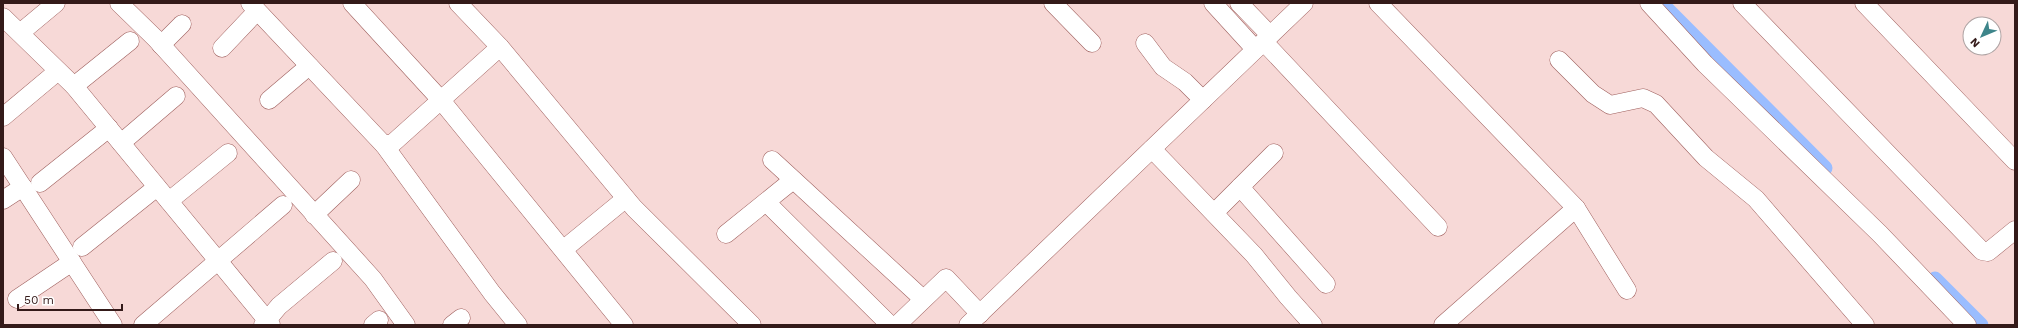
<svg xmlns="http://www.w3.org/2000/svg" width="2018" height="328" viewBox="0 0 2018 328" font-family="'Work Sans',sans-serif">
	<rect width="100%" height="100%" fill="#f7d9d7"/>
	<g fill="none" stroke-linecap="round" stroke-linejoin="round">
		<!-- canal -->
		<g stroke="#9abdff" stroke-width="15">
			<polyline points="1661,3 1825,168"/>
			<polyline points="1935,279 1981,325"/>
		</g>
		<defs>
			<g id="minor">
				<polyline points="119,3 155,38 373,279 406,325"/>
				<polyline points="250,3 384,145 393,143 500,47"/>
				<polyline points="352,3 440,99 624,325"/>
				<polyline points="458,3 500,47 634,208 752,325"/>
				<polyline points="1053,3 1092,43"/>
				<polyline points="1213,3 1255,49"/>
				<polyline points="1239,3 1270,35"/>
				<polyline points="1378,3 1576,208 1627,290"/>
				<polyline points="1649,3 1705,64 1880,234 1967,325"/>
				<polyline points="1742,3 1982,251 1988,252 2015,230"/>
				<polyline points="1864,3 2015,161"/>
				<polyline points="3,17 74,86 271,325"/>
				<polyline points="20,33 56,3"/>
				<polyline points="1264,42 1438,227"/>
				<polyline points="1145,43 1163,67 1185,82 1203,100"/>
				<polyline points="161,45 182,24"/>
				<polyline points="222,48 257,11"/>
				<polyline points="1559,60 1593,94 1610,105 1643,98 1656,104 1706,158 1756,199 1865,325"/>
				<polyline points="74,86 130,41"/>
				<polyline points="269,100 309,66"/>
				<polyline points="3,117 58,71"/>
				<polyline points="121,143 176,96"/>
				<polyline points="384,145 492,293 518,325"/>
				<polyline points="1152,149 1254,255 1288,297 1313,325"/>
				<polyline points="3,157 113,325"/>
				<polyline points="772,160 923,299"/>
				<polyline points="40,183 109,128"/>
				<polyline points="1240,187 1326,284"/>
				<polyline points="3,200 23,187"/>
				<polyline points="169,201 228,153"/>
				<polyline points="766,202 890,325"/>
				<polyline points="1214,213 1274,153"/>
				<polyline points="314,215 351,180"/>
				<polyline points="726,234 793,180"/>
				<polyline points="82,247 157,187"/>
				<polyline points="564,249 625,199"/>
				<polyline points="17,299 72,262"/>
				<polyline points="143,325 283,205"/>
				<polyline points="263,325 279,306 333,261"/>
				<polyline points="373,325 379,320"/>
				<polyline points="452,325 461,318"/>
				<polyline points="897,325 946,278 980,314"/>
				<polyline points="968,325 1304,3"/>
				<polyline points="1443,325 1576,208"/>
			</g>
		</defs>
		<!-- minor casing -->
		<use href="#minor" stroke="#9f605e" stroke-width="19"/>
		<!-- minor -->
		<use href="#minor" stroke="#fff" stroke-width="18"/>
	</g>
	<!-- border -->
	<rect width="2018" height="328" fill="none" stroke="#341a19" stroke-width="8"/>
	<!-- north arrow -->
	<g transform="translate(1982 36) rotate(226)"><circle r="19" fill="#ffffff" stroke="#aea3a3"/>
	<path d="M0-3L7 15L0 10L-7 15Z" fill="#3d858a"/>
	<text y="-6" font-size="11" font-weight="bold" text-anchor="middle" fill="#341a19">N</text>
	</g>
	<!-- scale -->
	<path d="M18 304v6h104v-6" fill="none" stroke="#341a19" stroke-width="2"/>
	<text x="24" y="304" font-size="12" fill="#341a19" stroke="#ffffff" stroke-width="3" paint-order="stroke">50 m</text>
</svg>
